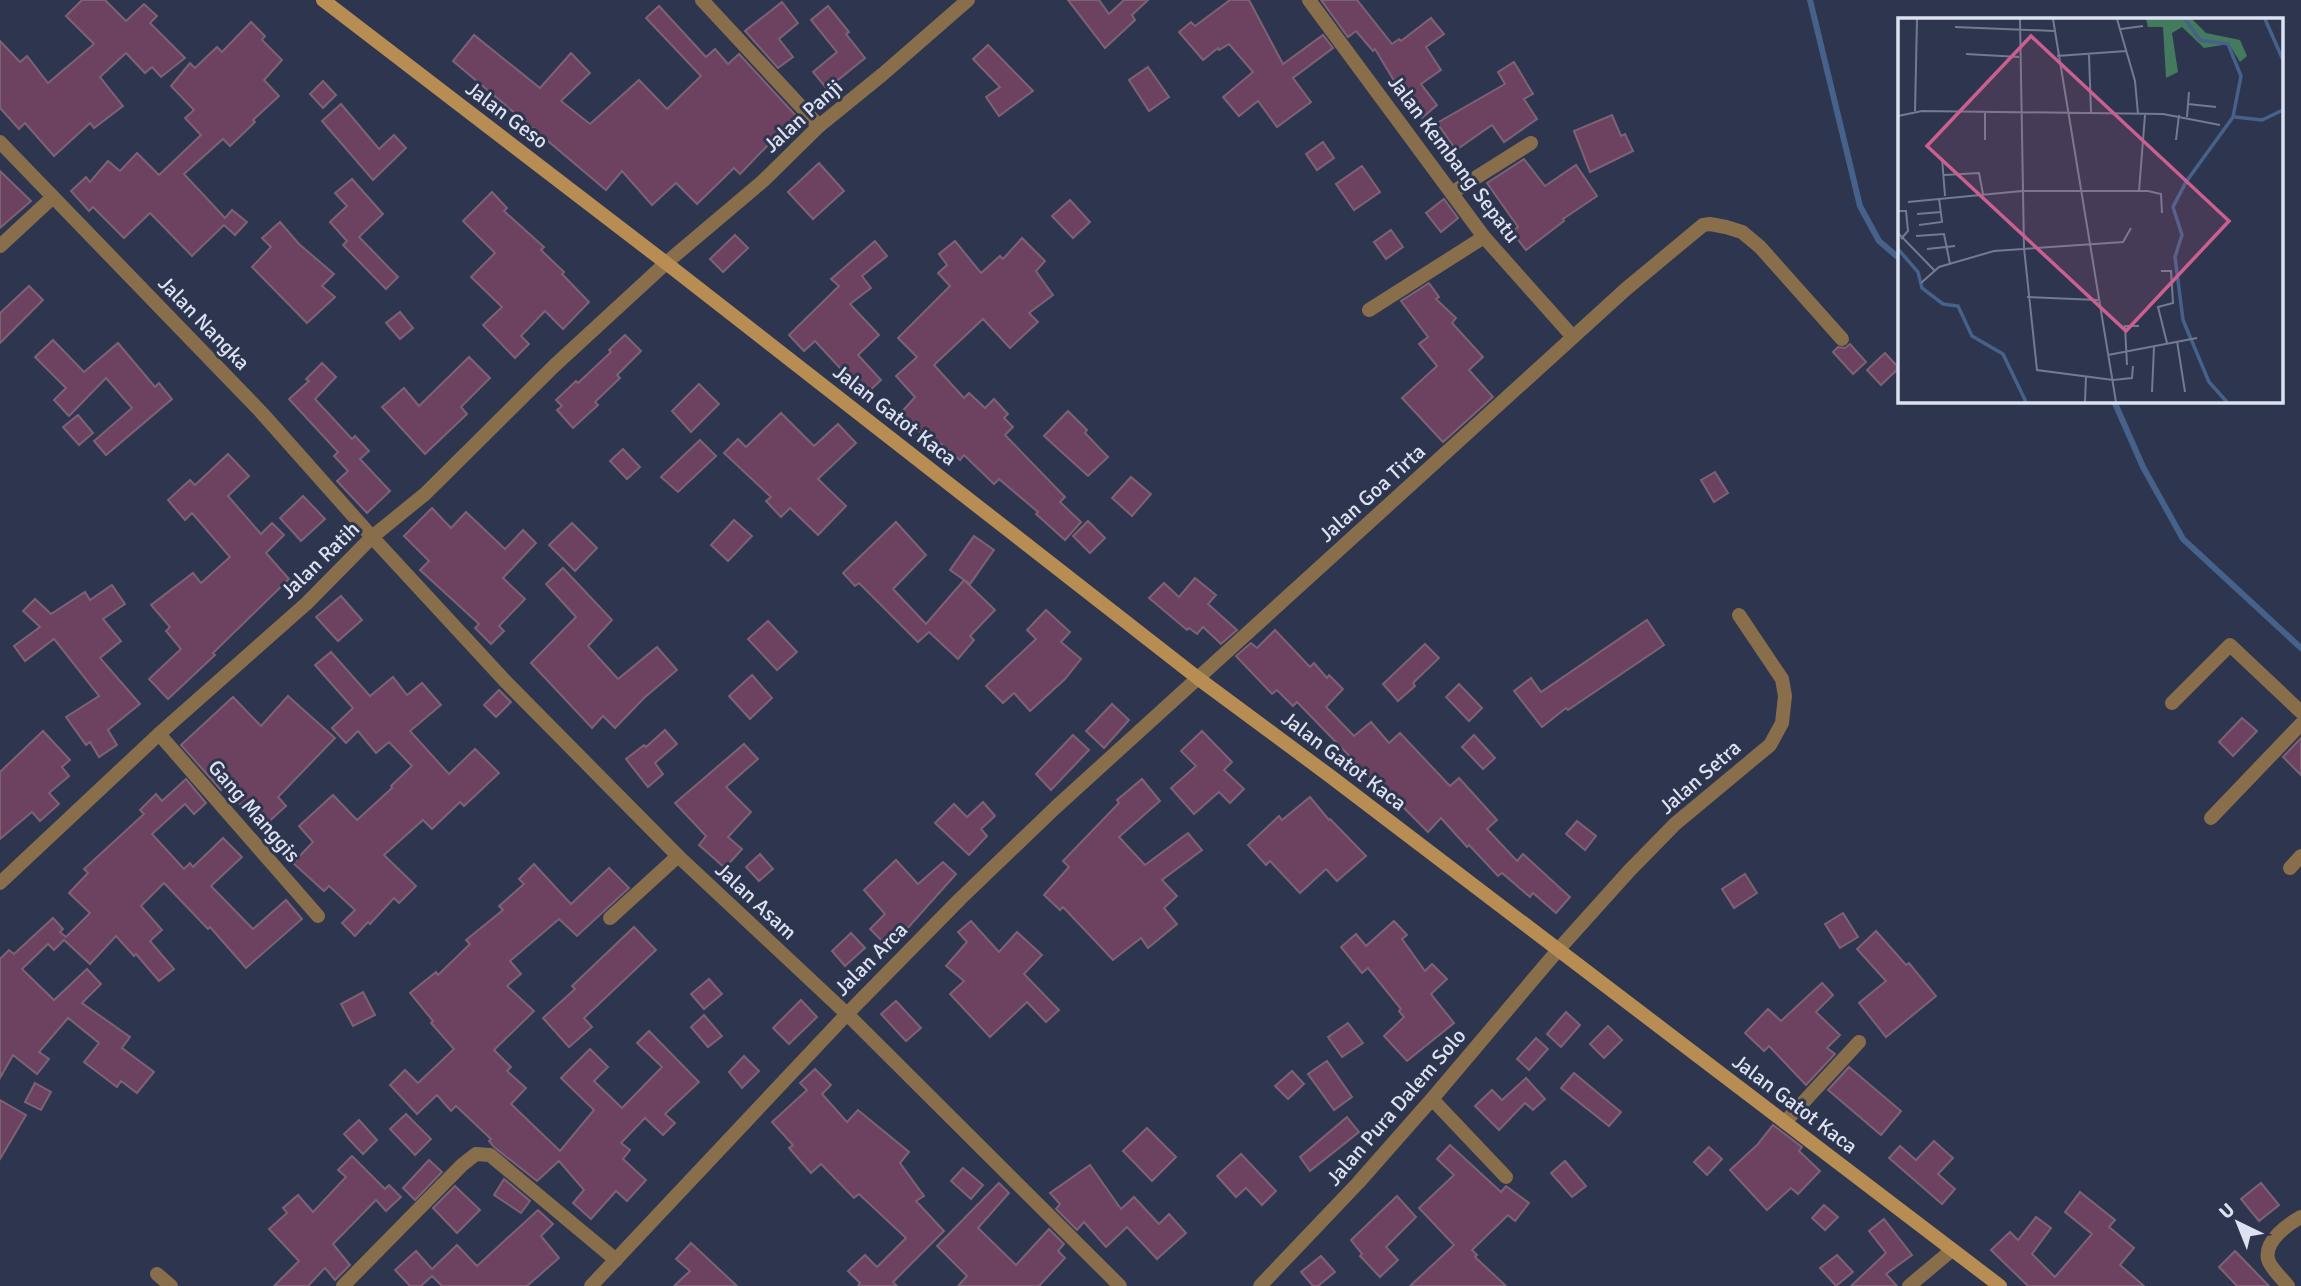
<svg xmlns="http://www.w3.org/2000/svg" width="2301" height="1286" viewBox="0 0 2301 1286" font-family="Signika,sans-serif">
	<rect width="100%" height="100%" fill="#2e354e"/>
	<g fill="none" stroke-linecap="round" stroke-linejoin="round">
		<!-- stream -->
		<g stroke="#46618a" stroke-width="6">
			<polyline points="1810,0 1860,206 1879,241 1900,259"/>
			<polyline points="2114,401 2143,467 2183,539 2301,648"/>
		</g>
	</g>
	<!-- building -->
	<g fill="#6d4261" stroke="#7c6274" stroke-width="2">
		<polygon points="82,0 105,0 126,21 144,4 157,16 150,23 185,58 161,77 152,67 145,73 126,53 100,77 123,106 94,128 90,123 54,156 25,123 19,129 0,108 0,41 20,62 27,56 48,83 94,44 66,16"/>
		<polygon points="1068,0 1099,0 1109,14 1124,0 1148,0 1132,15 1135,20 1105,48"/>
		<polygon points="1230,0 1249,0 1283,64 1323,35 1333,48 1293,78 1311,102 1277,127 1258,101 1239,116 1223,97 1253,72 1229,44 1219,50 1218,48 1203,60 1179,32 1191,22 1195,26"/>
		<polygon points="1321,0 1357,0 1392,44 1399,39 1401,41 1431,18 1444,34 1426,47 1441,70 1421,84 1437,105 1422,118 1396,84 1375,49 1373,51 1356,31 1348,37"/>
		<polygon points="782,2 798,23 779,39 793,57 778,68 745,31"/>
		<polygon points="659,6 706,57 715,49 728,64 739,54 799,119 771,145 769,144 740,174 734,168 697,204 676,183 652,205 622,171 606,190 453,61 474,35 540,88 571,53 590,73 561,101 590,124 639,80 667,109 701,76 646,18"/>
		<polygon points="828,6 849,32 846,34 865,58 827,89 813,72 837,52 811,20"/>
		<polygon points="251,22 265,36 262,40 282,60 264,80 279,96 253,120 255,122 230,146 223,139 184,174 225,218 232,210 247,222 235,235 224,225 192,256 150,213 124,238 93,207 89,211 71,191 86,177 90,182 108,161 120,171 137,153 159,175 201,135 185,118 194,110 171,86 190,63 195,68 217,47 222,52"/>
		<polygon points="988,45 1033,91 999,116 986,97 1000,87 973,59"/>
		<polygon points="1514,62 1533,94 1524,99 1537,119 1504,142 1492,125 1456,150 1437,123 1505,84 1498,72"/>
		<polygon points="1148,67 1169,97 1149,111 1129,80"/>
		<polygon points="323,81 336,95 323,108 310,94"/>
		<polygon points="341,104 379,149 394,135 406,148 373,180 322,121"/>
		<polygon points="1612,115 1621,136 1625,134 1633,151 1590,172 1574,131"/>
		<polygon points="1323,142 1334,158 1317,170 1306,154"/>
		<polygon points="1524,159 1545,186 1576,165 1597,196 1563,219 1564,221 1526,250 1512,232 1518,227 1487,183"/>
		<polygon points="819,163 844,191 813,219 788,192"/>
		<polygon points="1362,166 1380,192 1354,210 1336,184"/>
		<polygon points="0,171 31,201 0,228"/>
		<polygon points="352,179 383,214 359,237 398,277 386,289 343,245 347,241 330,222 347,206 335,193"/>
		<polygon points="492,192 507,208 504,211 544,247 541,250 564,272 562,274 589,302 563,329 545,311 521,336 529,344 515,358 483,325 502,307 471,277 495,253 463,221"/>
		<polygon points="1444,199 1458,218 1441,232 1426,213"/>
		<polygon points="1070,200 1090,222 1073,238 1052,216"/>
		<polygon points="280,222 299,244 334,274 322,286 335,297 307,323 252,267 271,247 262,238"/>
		<polygon points="1391,230 1403,247 1386,259 1374,242"/>
		<polygon points="735,235 748,248 723,272 710,259"/>
		<polygon points="1022,238 1045,261 1036,271 1053,295 1029,313 1038,322 1010,348 983,319 934,365 964,398 969,393 985,408 994,399 1008,414 1004,418 1013,427 1005,435 1065,497 1060,502 1081,522 1065,540 1036,514 1038,512 999,479 994,484 964,455 960,460 939,442 935,446 900,414 915,397 896,376 917,357 898,338 950,286 938,273 947,265 939,254 955,241 981,273 1000,256 1003,259"/>
		<polygon points="875,241 887,256 862,276 871,288 850,304 879,335 858,355 881,380 865,395 815,341 804,351 789,335 839,286 831,279"/>
		<polygon points="1429,283 1439,297 1436,299 1456,318 1452,323 1483,357 1469,370 1493,397 1443,442 1402,398 1437,366 1419,344 1428,337 1401,301"/>
		<polygon points="29,286 43,300 0,343 0,313"/>
		<polygon points="400,312 413,328 400,339 386,323"/>
		<polygon points="625,335 641,351 617,375 620,378 595,402 598,405 573,428 557,410 562,406 556,400 576,381 578,383 611,352 609,350"/>
		<polygon points="53,340 84,372 118,343 155,387 159,383 172,399 106,455 94,441 132,408 106,378 69,416 54,400 66,388 35,357"/>
		<polygon points="1850,344 1866,362 1853,374 1833,352 1838,347 1845,348"/>
		<polygon points="1885,353 1899,368 1881,385 1867,370"/>
		<polygon points="469,357 490,378 461,407 467,414 425,454 382,407 404,388 419,406"/>
		<polygon points="322,363 336,377 315,399 352,439 355,436 369,451 360,459 390,491 367,513 337,481 348,471 334,456 338,452 289,399 309,381 306,379"/>
		<polygon points="699,384 719,404 691,432 672,411"/>
		<polygon points="1068,411 1087,430 1085,433 1108,457 1088,476 1044,436"/>
		<polygon points="781,413 814,446 838,424 856,443 818,479 846,506 818,535 790,508 781,517 766,501 771,497 724,453 738,439 746,447"/>
		<polygon points="78,415 93,433 79,445 63,427"/>
		<polygon points="700,440 716,456 678,492 661,477"/>
		<polygon points="623,449 640,467 627,479 610,461"/>
		<polygon points="228,454 249,476 228,496 261,534 272,523 284,535 266,553 289,579 213,653 215,655 168,699 149,679 181,649 166,631 170,627 151,605 193,573 201,583 230,557 192,513 185,520 168,500 190,480 195,485"/>
		<polygon points="1715,472 1728,493 1714,502 1701,480"/>
		<polygon points="1131,477 1151,494 1132,516 1112,498"/>
		<polygon points="303,496 325,519 301,541 280,518"/>
		<polygon points="432,508 451,528 466,512 505,549 523,530 536,543 503,578 525,599 499,626 504,631 491,644 475,628 479,624 420,570 429,561 404,536"/>
		<polygon points="734,520 752,536 728,561 711,545"/>
		<polygon points="1088,521 1105,538 1090,553 1073,536"/>
		<polygon points="896,522 926,555 893,589 926,624 964,580 995,610 970,636 974,640 958,659 929,632 918,642 859,583 855,586 843,573"/>
		<polygon points="572,523 597,548 575,571 549,545"/>
		<polygon points="974,536 994,550 970,584 950,570"/>
		<polygon points="563,568 612,620 588,646 618,679 657,647 677,670 644,698 615,728 603,716 592,728 531,663 576,617 546,584"/>
		<polygon points="1195,578 1216,595 1208,604 1237,630 1221,644 1203,627 1197,634 1189,628 1187,630 1149,598 1164,583 1179,597"/>
		<polygon points="112,585 125,604 103,619 121,641 100,658 140,704 108,730 117,745 99,757 90,742 86,745 66,717 99,696 54,639 25,661 14,646 40,627 23,611 35,599 51,614 85,592 90,600"/>
		<polygon points="341,596 362,620 338,641 316,617"/>
		<polygon points="1046,610 1070,632 1061,642 1081,659 1065,679 1030,711 1014,693 1003,703 986,686 1036,639 1027,630"/>
		<polygon points="1647,620 1664,645 1568,710 1566,708 1542,727 1514,691 1531,678 1541,692"/>
		<polygon points="768,621 797,652 777,670 748,639"/>
		<polygon points="1275,630 1310,667 1314,663 1327,678 1329,675 1343,689 1326,707 1354,736 1371,722 1389,743 1400,733 1450,786 1459,778 1497,820 1487,829 1517,861 1523,854 1570,897 1556,913 1533,893 1530,897 1502,873 1498,876 1469,845 1467,847 1441,818 1428,832 1400,804 1398,806 1297,702 1293,706 1277,690 1272,694 1236,656 1251,643 1257,648"/>
		<polygon points="1425,644 1439,658 1413,683 1415,686 1398,701 1383,684"/>
		<polygon points="331,652 370,696 393,677 407,695 422,683 441,705 410,731 449,774 475,749 499,773 464,806 460,802 432,829 423,820 384,855 416,886 399,903 394,898 370,924 368,922 355,936 342,923 355,910 329,886 324,891 293,863 313,842 299,826 333,795 357,820 392,788 391,786 412,766 389,742 376,753 358,731 346,743 332,728 353,708 315,665"/>
		<polygon points="752,675 772,698 750,719 729,696"/>
		<polygon points="1459,684 1482,708 1469,721 1446,697"/>
		<polygon points="499,690 511,702 496,717 484,705"/>
		<polygon points="288,696 335,738 278,797 286,806 263,827 223,787 221,790 181,745 233,697 261,726"/>
		<polygon points="1112,704 1129,720 1104,748 1086,731"/>
		<polygon points="2242,718 2257,731 2233,756 2219,742"/>
		<polygon points="665,730 677,744 655,763 663,774 648,787 626,759 644,745 646,747"/>
		<polygon points="43,731 70,760 62,767 69,776 49,793 59,804 40,821 32,812 0,839 0,772"/>
		<polygon points="1202,731 1232,762 1224,770 1244,789 1230,803 1219,792 1194,814 1171,788 1196,766 1181,751"/>
		<polygon points="1073,735 1089,750 1051,790 1036,774"/>
		<polygon points="1474,735 1495,758 1483,769 1462,747"/>
		<polygon points="2301,738 2301,775 2283,757"/>
		<polygon points="744,744 758,759 726,787 751,812 728,837 742,849 725,868 699,845 706,836 675,803"/>
		<polygon points="186,779 206,803 194,814 185,804 152,834 184,869 190,863 193,867 223,838 242,857 211,886 253,929 286,900 302,919 246,968 210,927 208,929 164,883 141,906 162,930 150,941 174,969 159,981 136,954 134,956 116,936 90,964 64,940 54,950 48,944 22,969 54,1000 87,969 101,984 82,1003 130,1037 122,1048 154,1072 137,1093 121,1081 117,1087 84,1062 99,1043 68,1018 39,1052 49,1059 37,1074 13,1055 0,1078 0,959 9,950 14,954 53,918 63,929 60,932 66,937 90,913 69,893 88,873 84,869 144,814 140,810 156,794 162,801"/>
		<polygon points="1142,779 1160,801 1119,837 1145,865 1188,833 1202,850 1162,880 1177,896 1164,908 1177,924 1148,948 1141,938 1113,960 1063,907 1060,910 1044,895 1069,867 1063,861 1119,803 1117,800"/>
		<polygon points="1310,797 1329,820 1330,819 1366,856 1337,881 1326,869 1300,893 1270,861 1266,865 1248,845 1279,816 1282,820"/>
		<polygon points="983,802 995,816 981,829 987,836 969,855 935,823 954,804 967,817"/>
		<polygon points="1577,821 1596,836 1585,850 1566,834"/>
		<polygon points="760,854 773,869 759,881 746,867"/>
		<polygon points="896,860 918,884 943,862 956,874 907,929 902,925 884,943 870,929 885,914 864,890"/>
		<polygon points="534,864 571,904 609,868 629,888 577,936 559,919 510,961 521,974 507,986 534,1011 494,1050 511,1067 507,1071 526,1088 511,1104 560,1151 594,1110 561,1078 590,1049 608,1067 594,1081 622,1108 662,1067 637,1043 649,1031 699,1082 665,1114 675,1123 663,1135 645,1118 621,1143 630,1150 623,1159 646,1180 627,1201 616,1191 591,1219 573,1203 584,1190 559,1161 537,1181 494,1147 489,1141 491,1139 456,1106 451,1111 437,1095 417,1114 390,1085 405,1070 418,1083 454,1049 431,1023 433,1021 410,993 436,972 438,975 470,944 466,940 503,910 499,906 524,884 519,879"/>
		<polygon points="1745,874 1757,893 1734,908 1722,889"/>
		<polygon points="1843,913 1858,937 1840,948 1825,924"/>
		<polygon points="971,921 999,952 1017,932 1042,955 1024,974 1059,1010 1046,1022 1027,1002 990,1037 950,994 964,981 946,966 967,942 958,932"/>
		<polygon points="1394,921 1407,935 1402,939 1425,971 1432,964 1447,979 1431,994 1454,1023 1407,1061 1384,1036 1404,1017 1399,1011 1401,1009 1368,968 1362,973 1341,947 1356,934 1366,946"/>
		<polygon points="634,927 656,950 584,1018 592,1027 569,1047 543,1018 575,989 572,986"/>
		<polygon points="1876,931 1906,965 1909,963 1936,996 1886,1037 1859,1003 1886,981 1857,949"/>
		<polygon points="851,933 865,948 845,966 832,951"/>
		<polygon points="709,979 722,994 704,1009 691,994"/>
		<polygon points="1822,983 1833,995 1816,1012 1840,1035 1827,1048 1835,1054 1806,1085 1769,1046 1764,1051 1745,1033 1768,1009 1781,1021"/>
		<polygon points="363,992 375,1015 353,1026 341,1004"/>
		<polygon points="801,1000 817,1017 789,1044 773,1028"/>
		<polygon points="896,1001 921,1028 906,1041 881,1014"/>
		<polygon points="1566,1012 1580,1025 1561,1047 1547,1034"/>
		<polygon points="704,1015 722,1036 708,1047 691,1027"/>
		<polygon points="1348,1023 1363,1043 1342,1057 1328,1037"/>
		<polygon points="1608,1026 1622,1040 1604,1058 1590,1044"/>
		<polygon points="1536,1038 1548,1049 1529,1070 1517,1059"/>
		<polygon points="744,1056 759,1071 742,1088 729,1072"/>
		<polygon points="1327,1061 1352,1097 1334,1110 1308,1074"/>
		<polygon points="1849,1067 1901,1111 1881,1135 1828,1090"/>
		<polygon points="815,1069 831,1085 822,1094 847,1122 858,1110 909,1152 900,1163 924,1196 916,1201 944,1231 893,1282 897,1286 858,1286 860,1283 848,1271 865,1255 877,1267 906,1238 859,1194 854,1198 821,1164 811,1173 789,1148 793,1145 772,1122 807,1090 800,1083"/>
		<polygon points="1292,1071 1304,1084 1288,1099 1275,1086"/>
		<polygon points="1574,1073 1621,1112 1609,1126 1561,1088"/>
		<polygon points="1526,1078 1545,1099 1533,1110 1525,1103 1499,1130 1475,1106 1492,1090 1502,1100"/>
		<polygon points="35,1083 51,1092 41,1110 25,1102"/>
		<polygon points="0,1100 26,1115 0,1159"/>
		<polygon points="406,1114 431,1139 415,1155 390,1129"/>
		<polygon points="1347,1117 1359,1132 1310,1171 1300,1157"/>
		<polygon points="359,1120 377,1140 363,1154 344,1134"/>
		<polygon points="1773,1125 1802,1147 1799,1151 1820,1171 1798,1194 1791,1188 1767,1210 1730,1170 1757,1145"/>
		<polygon points="1147,1128 1176,1157 1152,1181 1123,1151"/>
		<polygon points="1934,1141 1953,1158 1938,1174 1955,1189 1942,1204 1889,1158 1900,1146 1916,1160"/>
		<polygon points="1450,1145 1501,1192 1506,1186 1529,1203 1515,1221 1508,1215 1472,1250 1477,1255 1475,1257 1506,1286 1410,1286 1454,1245 1419,1208 1454,1175 1437,1159"/>
		<polygon points="1709,1147 1722,1159 1707,1175 1694,1162"/>
		<polygon points="1241,1154 1276,1191 1262,1205 1246,1188 1236,1197 1217,1176"/>
		<polygon points="352,1156 385,1189 389,1185 401,1197 386,1211 376,1200 333,1244 350,1265 335,1280 325,1268 308,1286 274,1286 299,1261 269,1229 287,1213 283,1208 298,1195 313,1212 346,1177 338,1170"/>
		<polygon points="429,1160 442,1172 415,1200 403,1188"/>
		<polygon points="1565,1161 1586,1186 1572,1197 1551,1173"/>
		<polygon points="1090,1165 1121,1209 1134,1197 1159,1224 1169,1214 1186,1233 1157,1259 1127,1227 1106,1247 1084,1222 1077,1230 1056,1209 1060,1204 1050,1193"/>
		<polygon points="963,1168 983,1185 971,1199 951,1181"/>
		<polygon points="504,1179 530,1201 521,1213 494,1195"/>
		<polygon points="999,1183 1009,1193 978,1228 1016,1265 1049,1229 1064,1244 1058,1251 1065,1258 1039,1286 958,1286 967,1276 937,1246"/>
		<polygon points="2261,1183 2279,1205 2259,1221 2241,1199"/>
		<polygon points="455,1186 480,1210 457,1233 433,1208"/>
		<polygon points="2080,1192 2115,1220 2109,1227 2134,1248 2120,1265 2144,1286 2028,1286 1991,1250 2010,1232 2018,1240 2036,1217 2051,1228 2032,1254 2055,1277 2092,1234 2065,1212"/>
		<polygon points="1397,1196 1416,1217 1386,1247 1398,1260 1380,1277 1360,1256 1362,1254 1351,1240"/>
		<polygon points="1824,1205 1838,1217 1825,1230 1812,1218"/>
		<polygon points="538,1210 553,1224 541,1236 559,1258 527,1286 442,1286 432,1276 421,1286 410,1286 395,1270 416,1251 432,1269 457,1245 477,1266"/>
		<polygon points="1884,1219 1912,1255 1886,1274 1897,1286 1851,1286 1886,1253 1869,1231"/>
		<polygon points="691,1243 737,1286 674,1286 690,1271 676,1259"/>
		<polygon points="2235,1251 2269,1286 2237,1286 2219,1267"/>
		<polygon points="1837,1255 1853,1272 1836,1286 1820,1268"/>
		<polygon points="1321,1256 1335,1272 1318,1286 1313,1286 1301,1272"/>
	</g>
	<g fill="none" stroke-linecap="round" stroke-linejoin="round">
		<!-- minor -->
		<g stroke="#896e4b" stroke-width="14">
			<polyline points="702,0 819,126"/>
			<polyline points="1309,0 1484,237 1573,337"/>
			<polyline points="0,142 261,412 372,537 506,682 678,856 847,1014 1120,1286"/>
			<polyline points="1453,192 1531,143"/>
			<polyline points="0,246 53,197"/>
			<polyline points="666,263 763,181 819,126 883,74 968,0"/>
			<polyline points="1369,310 1484,237"/>
			<polyline points="2172,703 2230,645 2301,712"/>
			<polyline points="159,734 318,916"/>
			<polyline points="2211,818 2301,724"/>
			<polyline points="2290,868 2301,856"/>
			<polyline points="0,883 159,734 307,603 372,537"/>
			<polyline points="610,918 678,856"/>
			<polyline points="1432,1099 1506,1177"/>
			<polyline points="1785,1122 1859,1042"/>
			<polyline points="157,1274 171,1286"/>
			<polyline points="343,1286 462,1165 476,1154 490,1155 616,1260"/>
			<polyline points="591,1286 847,1014 960,899 1056,807 1626,289 1703,225 1710,224 1726,227 1742,232 1760,247 1842,339"/>
			<polyline points="1260,1286 1358,1183 1432,1099 1558,950 1629,871 1675,824 1770,745 1782,723 1785,696 1782,679 1739,615"/>
			<polyline points="1909,1286 1952,1250"/>
			<path d="M2288,1286C2282,1278 2270,1268 2268,1259C2264,1241 2288,1224 2301,1217"/>
		</g>
		<!-- tertiary -->
		<polyline stroke="#896e4b" stroke-width="14" points="372,537 425,494 554,366 666,263"/>
		<!-- secondary -->
		<polyline stroke="#b78d53" stroke-width="14" points="323,0 666,263 1199,679 1330,776 2000,1286"/>
	</g>
	<g text-anchor="middle" stroke-width="6" stroke-linejoin="round" paint-order="stroke">
		<!-- street labels -->
		<g font-size="21" fill="#dde2f2" stroke="#2e354e">
			<text transform="translate(507 115) rotate(37)" y="7">Jalan Geso</text>
			<text transform="translate(803 116) rotate(-42)" y="7">Jalan Panji</text>
			<text transform="translate(1454 159) rotate(53)" y="7">Jalan Kembang Sepatu</text>
			<text transform="translate(204 323) rotate(46)" y="7">Jalan Nangka</text>
			<text transform="translate(895 415) rotate(38)" y="7">Jalan Gatot Kaca</text>
			<text transform="translate(1372 493) rotate(-42)" y="7">Jalan Goa Tirta</text>
			<text transform="translate(320 560) rotate(-44)" y="7">Jalan Ratih</text>
			<text transform="translate(1344 761) rotate(37)" y="7">Jalan Gatot Kaca</text>
			<text transform="translate(1700 777) rotate(-41)" y="7">Jalan Setra</text>
			<text transform="translate(254 811) rotate(49)" y="7">Gang Manggis</text>
			<text transform="translate(756 901) rotate(43)" y="7">Jalan Asam</text>
			<text transform="translate(871 959) rotate(-45)" y="7">Jalan Arca</text>
			<text transform="translate(1795 1104) rotate(37)" y="7">Jalan Gatot Kaca</text>
			<text transform="translate(1396 1107) rotate(-49)" y="7">Jalan Pura Dalem Solo</text>
		</g>
	</g>
	<!-- overview -->
	<g transform="translate(1898 18)">
		<rect width="385" height="385" fill="#2e354e"/>
		<path d="M248,1H294L308,15L342,22L349,38L342,44L331,26L306,30L284,9L274,15L280,54L268,60L265,9H250Z" fill="#447b5f"/>
		<path fill="none" stroke="#46618a" stroke-width="3.5" d="M287,1L302,22L330,26L343,58L335,99L288,164L275,189L284,217L277,239L285,302L311,364L329,384M367,1L385,42M337,99L364,102L385,92M0,231L20,254L24,270L45,286L60,288L74,318L105,336L128,384"/>
		<path fill="none" stroke="#747a90" stroke-width="2" d="M122,1L126,230L139,352L215,362L234,360L235,348M155,1L218,384M219,1L237,63L240,96M57,9L156,13M223,11L245,8M68,36L121,39M191,37L193,94M159,38L228,33M290,86L318,89M17,93L19,1M0,98L24,93L265,96L322,107M289,99L291,74M87,122V94M278,122L281,97M44,140L47,178M46,157L81,155L85,176M241,173L247,97M10,184L124,173H250L263,176L264,195M0,193H8L10,213L3,221M19,196L43,194M21,207L44,204L41,180M0,215L36,252M18,218L46,216L52,246M29,231L57,228M263,253H273L275,285L260,289L269,325M23,265L41,249L96,233L225,224L233,210M129,279L200,282M279,323L287,374M210,337L299,320M229,347L227,308H241M254,374L256,329M187,384L188,358"/>
		<path fill="#cb5f90" fill-opacity="0.15" stroke="#cb5f90" stroke-width="3.5" d="M133,18L331,203L228,313L29,128Z"/>
		<rect width="385" height="385" fill="none" stroke="#dde2f2" stroke-width="3.5"/>
	</g>
	<!-- north arrow -->
	<g transform="translate(2238 1223) rotate(317)" stroke="#2e354e" stroke-width="5" paint-order="stroke">
	<path d="M0-5L12 26L0 18L-12 26Z" fill="#dde2f2"/>
	<text y="-10" font-size="19" font-weight="bold" text-anchor="middle" fill="#dde2f2">U</text>
	</g>
</svg>
